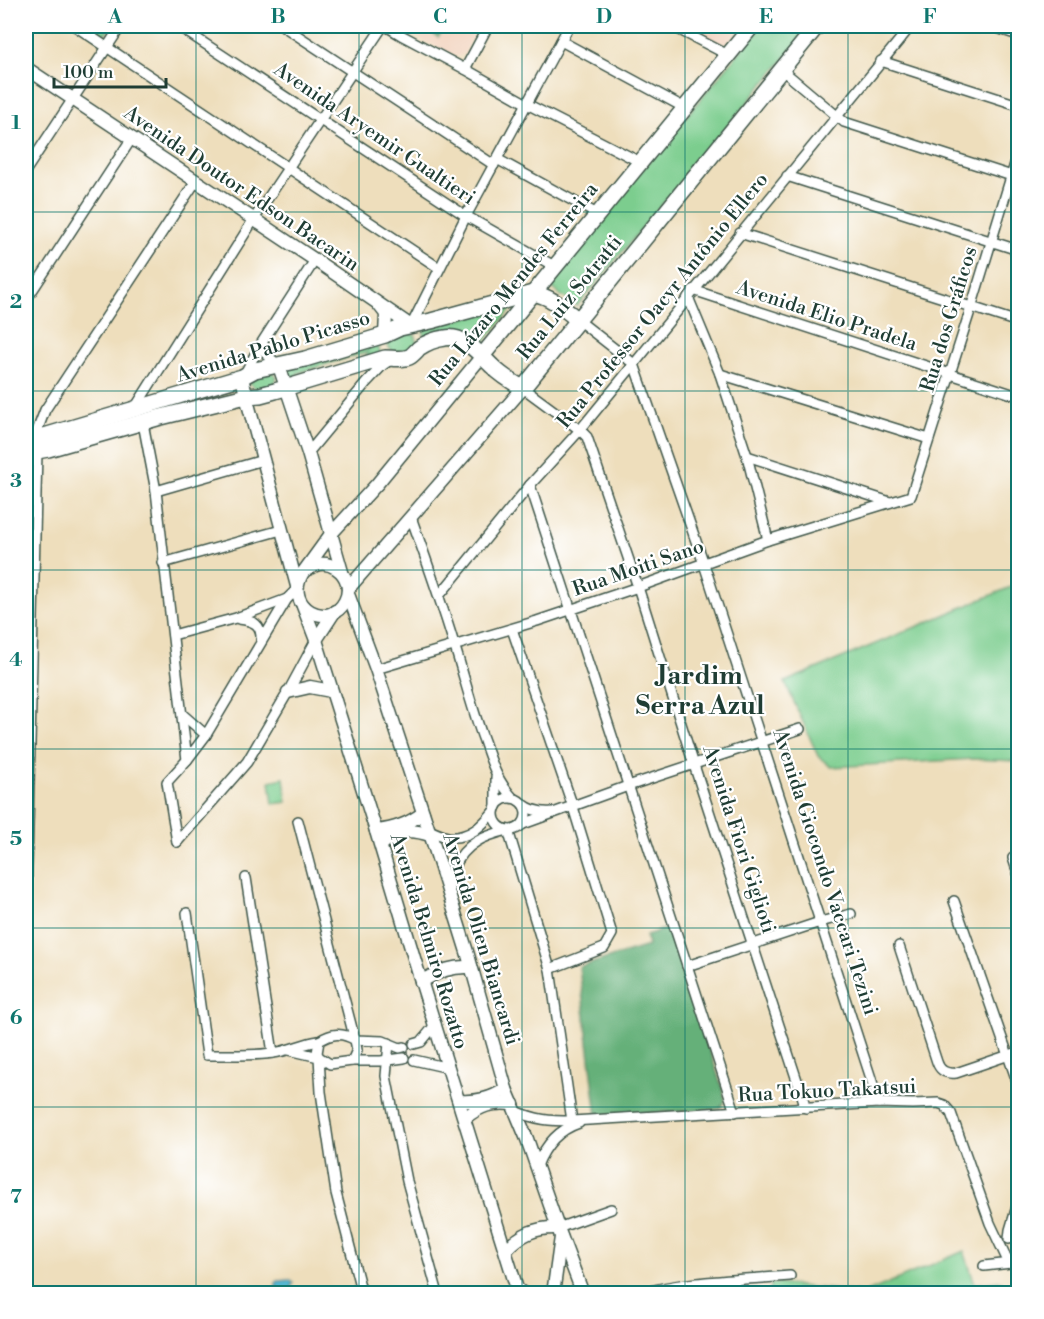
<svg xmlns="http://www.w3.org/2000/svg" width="1044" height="1319" viewBox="0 0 1044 1319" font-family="'Libre Bodoni',serif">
	<rect width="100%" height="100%" fill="#fff"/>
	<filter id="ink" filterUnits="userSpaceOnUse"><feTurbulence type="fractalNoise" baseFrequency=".0167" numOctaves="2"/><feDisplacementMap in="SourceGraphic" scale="12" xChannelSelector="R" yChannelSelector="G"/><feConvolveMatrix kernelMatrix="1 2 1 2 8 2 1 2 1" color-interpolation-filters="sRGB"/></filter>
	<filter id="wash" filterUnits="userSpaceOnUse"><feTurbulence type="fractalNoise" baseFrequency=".008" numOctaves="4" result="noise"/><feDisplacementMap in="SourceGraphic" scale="24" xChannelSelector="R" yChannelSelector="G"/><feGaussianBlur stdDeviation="1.35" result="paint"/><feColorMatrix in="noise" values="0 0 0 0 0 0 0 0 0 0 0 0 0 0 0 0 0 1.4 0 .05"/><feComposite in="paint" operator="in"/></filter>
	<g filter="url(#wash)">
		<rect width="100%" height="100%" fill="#eedebc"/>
		<!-- built -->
		<g fill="#f3d4bf">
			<polygon points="401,26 479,26 464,54 456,57 404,31"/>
			<polygon points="685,26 743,26 727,44 719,43"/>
		</g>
		<!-- green -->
		<g fill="#7ccd8e" stroke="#4e8561" stroke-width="1.5">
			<path d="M82,26H113C101,41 96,34 82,26Z"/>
			<polygon points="421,26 446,26 438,37"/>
			<polygon points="761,26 812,26 577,306 563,297 550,286 550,281"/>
			<polygon points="518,302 483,343 480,344 427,338 424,336 423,332 425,329"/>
			<polygon points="411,333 416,336 417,343 411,352 393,352 387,345 388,340 392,335"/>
			<polygon points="377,343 381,355 366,358 368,352 298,373 293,381 290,379 287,368"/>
			<path d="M272,372L277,377L274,386L257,390L249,383C253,374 263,374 272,372Z"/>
			<polygon points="1018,584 1018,761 973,759 831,767 818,756 785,682"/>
			<polygon points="284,778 287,802 273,804 270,781"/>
			<polygon points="964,1251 975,1284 1001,1281 1016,1293 770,1293 771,1283 865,1293"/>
		</g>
		<!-- forest -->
		<polygon fill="#65b079" stroke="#427656" stroke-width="1.5" points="668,928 724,1093 725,1101 720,1108 714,1110 597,1116 579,967 648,946 646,935"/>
		<!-- water -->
		<polygon fill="#57b9d5" stroke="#3b7b84" stroke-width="1.5" points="290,1280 293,1283 291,1288 279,1289 276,1287 276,1283 278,1281"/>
	</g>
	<g filter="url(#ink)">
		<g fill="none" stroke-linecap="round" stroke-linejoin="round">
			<defs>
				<g id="minor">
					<polyline points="75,26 439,268"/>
					<polyline points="178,26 466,216 554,266"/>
					<polyline points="283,26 494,165"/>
					<polyline points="386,26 401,35 465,69 527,104 640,162"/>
					<polyline points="672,26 728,55"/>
					<polyline points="991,26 1018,35"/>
					<polyline points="561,41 685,108"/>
					<polyline points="881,61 1018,105"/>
					<polyline points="465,69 488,26"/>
					<polyline points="781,69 844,122 1018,178"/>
					<polyline points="497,159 597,214"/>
					<polyline points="26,170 121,26"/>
					<polyline points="787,176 1018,250"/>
					<polyline points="740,233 1018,322"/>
					<polyline points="693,290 1018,396"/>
					<polyline points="688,297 720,374 747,456 768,540"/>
					<polyline points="26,300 132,138"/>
					<polyline points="578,320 634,364 704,564 879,1103"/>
					<polyline points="411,326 466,216 569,26"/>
					<polyline points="263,343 264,352 279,366"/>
					<polyline points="720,374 929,439"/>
					<polyline points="244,375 259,347 315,260"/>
					<polyline points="523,388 580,430 587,437 638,587 694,765 806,1108"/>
					<polyline points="135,408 254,219 383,26"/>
					<polyline points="143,423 156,491 187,760"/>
					<polyline points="308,453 366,383 383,365 390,360"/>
					<polyline points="747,456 890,502"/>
					<polyline points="530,485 735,1112"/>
					<polyline points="156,491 263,460"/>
					<path d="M411,517C426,559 441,601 454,644C464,676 472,709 484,741C492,764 497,781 513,798"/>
					<polyline points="163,563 281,530"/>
					<polyline points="439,596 530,485 580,430 911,26"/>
					<path d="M239,619C254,621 262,624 261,641"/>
					<polyline points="512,629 573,807 612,934 604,948 550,969"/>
					<polyline points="173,635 236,618 287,599"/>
					<polyline points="376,669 537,621 638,587 768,540 911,496 971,308 1018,154"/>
					<polyline points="182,714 206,735"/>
					<circle cx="510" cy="814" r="16"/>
					<path d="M523,804C532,811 541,813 552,812"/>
					<polyline points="496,807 496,777"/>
					<polyline points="298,821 355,1040 383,1041 400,1048 404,1047"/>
					<polyline points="523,824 628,786 800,729"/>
					<path d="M429,830C434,832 442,836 448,837C469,839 482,826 494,811"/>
					<polyline points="177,842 167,782 187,760 206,735 287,599 297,589"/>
					<polyline points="177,842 247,762 288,692 316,640"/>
					<polyline points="1013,858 1018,873"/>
					<polyline points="246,878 273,1053"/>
					<path d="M448,892C450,884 451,875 454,868C465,843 484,836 508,830L550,969L572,1121"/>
					<polyline points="954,901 1018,1084"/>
					<polyline points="26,911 37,452 34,439 45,410 196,181"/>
					<path d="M187,913L207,1055C229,1055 252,1056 273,1053C289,1051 303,1043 319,1041"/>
					<path d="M899,946L937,1062C940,1071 946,1074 956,1073L1018,1052"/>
					<polyline points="687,966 820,922 851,914"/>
					<polyline points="389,1043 386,1076 407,1181 438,1294"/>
					<polyline points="414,1044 421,1042 436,1024"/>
					<path d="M289,1050L319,1057L330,1064L352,1061L357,1050L355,1040C342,1032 332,1033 319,1041L317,1053L319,1057L321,1092L336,1193L362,1294"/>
					<polyline points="414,1060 449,1068"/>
					<polyline points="352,1061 381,1061 404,1058"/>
					<path d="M516,1111C536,1120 550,1121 572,1121L879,1103L913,1104L938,1103L944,1105L951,1113L990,1223L1006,1257L1011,1263"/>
					<path d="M537,1166C545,1145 558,1130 579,1123"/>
					<polyline points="558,1228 611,1209"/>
					<polyline points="1009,1239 1010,1230 1018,1203"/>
					<polyline points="984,1266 1011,1263 1018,1265"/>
					<path d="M639,1294C684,1280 742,1280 790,1276"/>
				</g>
				<g id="tertiary">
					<polyline points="26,68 315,260 411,326"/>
					<polyline points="379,305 386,314 385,335"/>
					<polyline points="279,366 308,453 342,572"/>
					<polyline points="242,377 246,396 297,586"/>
					<path d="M306,570C310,568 315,565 319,564C331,562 344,571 347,583C349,590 348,595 345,601C330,631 283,608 302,574L331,534L377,484L482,356"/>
					<polyline points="348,589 523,388"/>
					<polyline points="348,594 376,669 435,849 468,955 506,1089 527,1139 558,1228 583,1294"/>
					<polyline points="303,606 316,640 376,831 417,968 517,1289 524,1294"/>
					<polyline points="316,640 335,611"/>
					<polyline points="288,692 310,687 331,691"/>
					<path d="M376,831C395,829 408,824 423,813"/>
					<path d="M381,845C398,830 409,828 430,835"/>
					<path d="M421,982C438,971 452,966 471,967"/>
					<path d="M459,1101C477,1102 491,1099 506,1089"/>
					<path d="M465,1118C481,1105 492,1102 513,1104"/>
					<path d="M506,1250C521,1234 536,1227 558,1228"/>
					<polyline points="553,1294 561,1237"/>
				</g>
				<g id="primary">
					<polyline points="482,356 752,26"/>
					<path d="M26,440L34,439L242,377L255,370L305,359L385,335L400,328L431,321L533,293C552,297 563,308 578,320"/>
					<path d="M26,453L48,449L157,418L246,396L260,395L275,391L385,358C393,358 402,360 409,357C413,355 416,351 419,348C426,343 437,339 445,338C464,334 480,355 492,366C501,375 512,382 523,388L817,26"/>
				</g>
			</defs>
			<!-- minor casing -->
			<use href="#minor" stroke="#3e5548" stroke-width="12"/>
			<!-- tertiary casing -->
			<use href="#tertiary" stroke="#3e5548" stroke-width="15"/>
			<!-- primary casing -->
			<use href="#primary" stroke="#3e5548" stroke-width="18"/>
			<!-- minor -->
			<use href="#minor" stroke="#fff" stroke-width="9"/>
			<!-- tertiary -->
			<use href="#tertiary" stroke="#fff" stroke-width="12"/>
			<!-- primary -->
			<use href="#primary" stroke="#fff" stroke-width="15"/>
		</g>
	</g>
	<!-- grid -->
	<path fill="none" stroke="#0f766e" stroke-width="1.5" stroke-opacity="0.55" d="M196,26V1294M359,26V1294M522,26V1294M685,26V1294M848,26V1294M26,212H1018M26,391H1018M26,570H1018M26,749H1018M26,928H1018M26,1107H1018"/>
	<g text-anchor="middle" stroke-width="4.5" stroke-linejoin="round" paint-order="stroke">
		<!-- street labels -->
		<g font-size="20" fill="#1f3d34" stroke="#fff">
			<text transform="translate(375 133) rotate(34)" y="7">Avenida Aryemir Gualtieri</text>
			<text transform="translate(242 188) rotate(34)" y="7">Avenida Doutor Edson Bacarin</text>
			<text transform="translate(513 284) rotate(-51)" y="7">Rua Lázaro Mendes Ferreira</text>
			<text transform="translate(569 297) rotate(-51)" y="7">Rua Luiz Sotratti</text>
			<text transform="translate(662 300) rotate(-51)" y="7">Rua Professor Oacyr Antônio Ellero</text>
			<text transform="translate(827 315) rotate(18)" y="7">Avenida Elio Pradela</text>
			<text transform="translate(948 319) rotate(-73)" y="7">Rua dos Gráficos</text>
			<text transform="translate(273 346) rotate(-17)" y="7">Avenida Pablo Picasso</text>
			<text transform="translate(638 567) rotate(-19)" y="7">Rua Moiti Sano</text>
			<text transform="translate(740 839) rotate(72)" y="7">Avenida Fiori Giglioti</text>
			<text transform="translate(826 872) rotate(72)" y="7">Avenida Giocondo Vaccari Tezini</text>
			<text transform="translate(482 939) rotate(73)" y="7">Avenida Olien Biancardi</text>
			<text transform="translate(430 941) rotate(73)" y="7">Avenida Belmiro Rozatto</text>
			<text transform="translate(827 1090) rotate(-3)" y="7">Rua Tokuo Takatsui</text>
		</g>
		<!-- district labels -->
		<g font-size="26" font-weight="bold" fill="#1f3d34" stroke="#fff">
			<text x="700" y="684">Jardim<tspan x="700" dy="30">Serra Azul</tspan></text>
		</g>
	</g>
	<!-- margin -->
	<rect width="1044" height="1319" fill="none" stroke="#fff" stroke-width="66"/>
	<!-- scale -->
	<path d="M54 78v9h112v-9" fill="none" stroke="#1f3d34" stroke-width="3"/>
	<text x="63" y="78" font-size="18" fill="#1f3d34" stroke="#ffffff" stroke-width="4.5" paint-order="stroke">100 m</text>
	<rect x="33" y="33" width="978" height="1253" fill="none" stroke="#0f766e" stroke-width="2"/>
	<g font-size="20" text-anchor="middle" font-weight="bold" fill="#0f766e">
		<text x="115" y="23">A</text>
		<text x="278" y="23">B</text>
		<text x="440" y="23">C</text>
		<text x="604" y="23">D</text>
		<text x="766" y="23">E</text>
		<text x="930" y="23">F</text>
		<text x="16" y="129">1</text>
		<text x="16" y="308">2</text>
		<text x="16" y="487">3</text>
		<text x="16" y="666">4</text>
		<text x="16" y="845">5</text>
		<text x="16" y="1024">6</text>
		<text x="16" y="1203">7</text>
	</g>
</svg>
